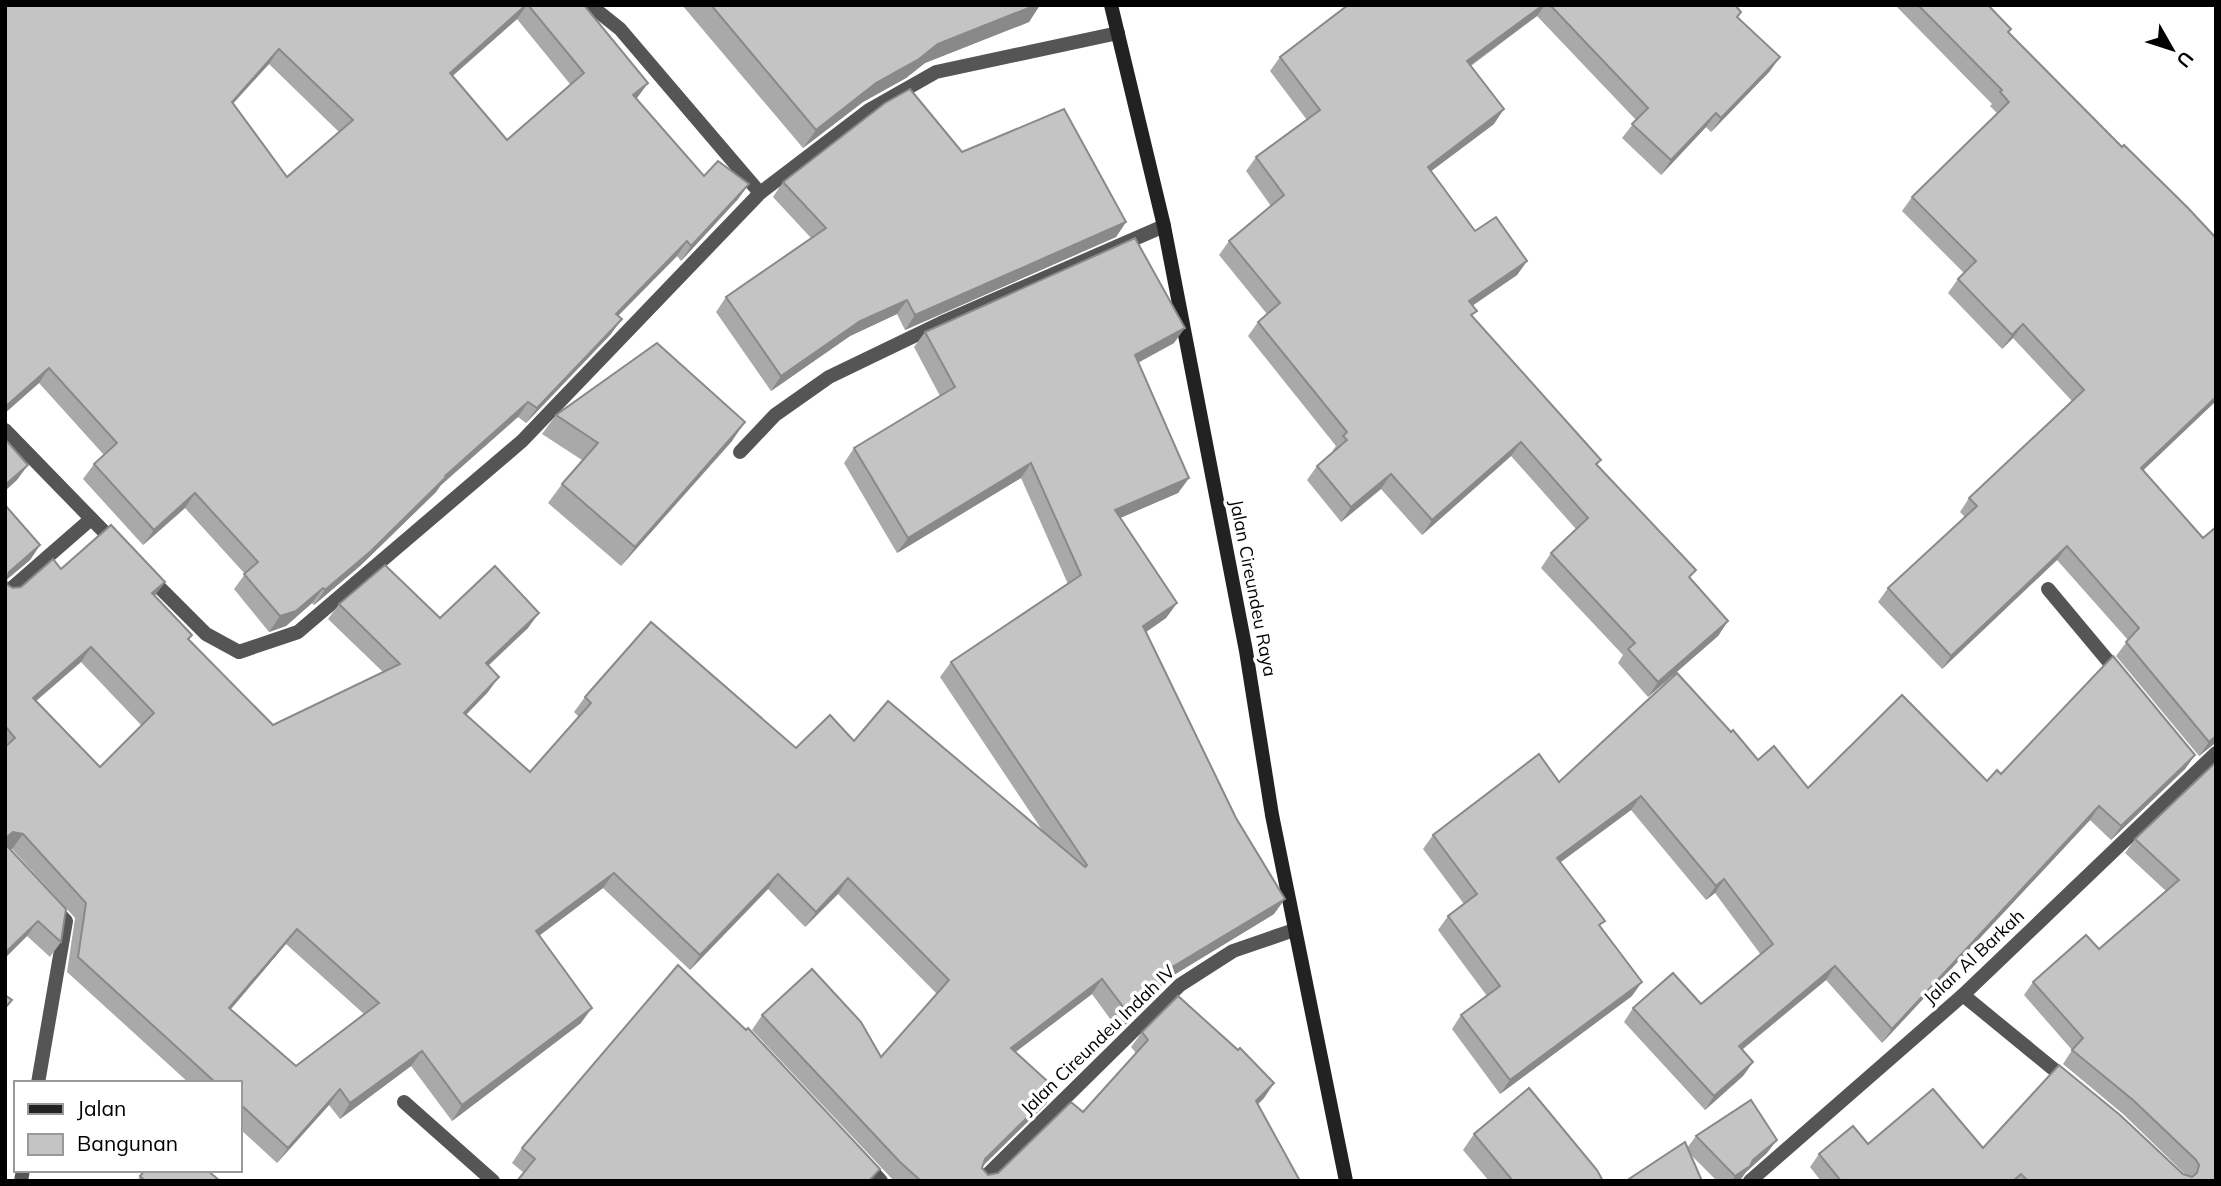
<svg xmlns="http://www.w3.org/2000/svg" width="2221" height="1186" viewBox="0 0 2221 1186" font-family="Mulish,sans-serif">
	<rect width="100%" height="100%" fill="#fff"/>
	<g fill="none" stroke-linecap="round" stroke-linejoin="round">
		<!-- minor -->
		<g stroke="#555" stroke-width="14">
			<polyline points="590,5 620,29 760,193"/>
			<polyline points="5,430 116,544"/>
			<polyline points="740,452 775,415 829,377 941,323 1164,226"/>
			<polyline points="147,575 206,634 239,652 298,632 522,441 760,193 869,110 936,72 1118,33"/>
			<polyline points="2048,589 2119,674"/>
			<polyline points="5,594 91,519"/>
			<polyline points="1963,995 2068,1081"/>
			<polyline points="38,1083 66,921 52,906"/>
			<polyline points="404,1102 493,1181"/>
			<polyline points="863,1161 881,1181"/>
			<polyline points="21,1181 23,1170"/>
			<polyline points="981,1181 1180,985 1233,951 1294,930"/>
			<polyline points="1750,1181 1963,995 2216,753"/>
		</g>
		<!-- secondary -->
		<polyline stroke="#222" stroke-width="14" points="1111,5 1164,226 1246,651 1272,815 1346,1181"/>
	</g>
	<!-- wall -->
	<g fill="#a9a9a9" fill-rule="evenodd">
		<path d="M5,5H584L648,83L636,99L704,176L749,184L738,199L681,261L677,256L618,316L611,334L526,423L518,417L441,485L436,492L360,566L314,605L312,603L286,626L269,632L234,589L245,574L185,508L143,545L83,479L94,464L104,455L39,383L5,413ZM517,19L570,84L507,140L452,76ZM269,64L339,132L287,177L233,103Z"/>
		<polygon points="682,5 1040,5 1029,22 925,63 906,78 863,102 803,148"/>
		<polygon points="1348,5 1735,5 1741,12 1738,17 1770,71 1711,132 1706,127 1661,175 1622,138 1636,120 1537,16 1471,66 1494,124 1431,171 1475,231 1527,261 1517,275 1473,305 1473,317 1601,460 1597,465 1690,578 1728,621 1718,636 1648,697 1618,663 1623,655 1541,568 1551,553 1576,529 1511,456 1422,535 1381,489 1341,522 1307,480 1317,466 1334,452 1333,450 1336,446 1248,336 1258,322 1267,314 1219,255 1229,241 1271,206 1246,171 1256,157 1307,120 1270,71 1280,57"/>
		<polygon points="1895,5 1988,5 2011,29 2009,32 2216,401 2143,470 2214,744 2199,756 2116,656 2128,640 2057,560 1942,669 1878,602 1888,588 1965,517 1960,512 1969,498 2072,401 2013,338 2002,349 1948,293 1958,279 1964,273 1902,211 1912,197 1997,113 1990,106 1992,104"/>
		<polygon points="962,152 1126,222 1116,237 905,330 897,314 850,336 771,391 716,312 726,297 811,238 773,197 783,182"/>
		<path d="M925,332L1174,343L1138,363L1189,478L1178,493L1120,518L1177,603L1166,618L1146,632L1274,914L1162,982L1163,983L1153,999L1119,1031L1092,994L1015,1052L1046,1104L983,1166L982,1168L988,1175L998,1173L1083,1112L1136,1053L1131,1047L1142,1032L1274,1083L1264,1098L1258,1104L1300,1181H894L752,1030L762,1015L881,1057L937,994L838,894L805,927L768,889L690,970L603,888L539,936L581,1023L452,1121L411,1066L340,1119L329,1105L277,1163L240,1129V1083H189L67,972L75,918L12,849H10L61,942L50,957L27,936L5,958V505L40,545L30,560L6,580L8,585L13,588L21,587L61,569L165,582L154,596L192,635L189,639L273,725L383,672L328,619L339,604L440,618L528,628L488,666V692L466,715L530,772L579,717L574,712L585,697L796,748L854,741L1044,833L940,677L951,662L1068,584L1021,478L897,553L844,463L854,448L940,396L914,347ZM81,662L142,726L100,767L36,701ZM286,944L364,1014L296,1066L231,1009Z"/>
		<polygon points="556,415 732,441 621,566 548,503 562,484 582,460 542,434"/>
		<polygon points="1731,732 1758,760 1808,788 1987,781 2001,774 2195,755 2185,769 2111,840 2090,820 1882,1043 1826,980 1742,1050 1753,1062 1743,1076 1705,1110 1624,1022 1633,1008 1701,1004 1761,955 1715,893 1706,900 1631,810 1561,862 1600,927 1632,996 1500,1094 1452,1029 1461,1015 1487,996 1438,930 1448,916 1464,904 1423,849 1433,835 1559,782"/>
		<polygon points="2216,762 2216,1181 1821,1181 1810,1167 1819,1154 1868,1144 1983,1148 2187,1176 2123,1114 2063,1064 2072,1050 2024,995 2033,982 2099,949 2166,891 2125,853 2135,839"/>
		<polygon points="1474,1134 1603,1181 1489,1181 1463,1150"/>
		<polygon points="1696,1136 1767,1153 1746,1172 1739,1181 1717,1181 1690,1154 1687,1148"/>
		<polygon points="522,1148 872,1181 524,1173 512,1163"/>
		<polygon points="140,1176 220,1181 137,1181"/>
	</g>
	<!-- shaded-wall -->
	<g fill="#898989">
		<polygon points="527,5 517,19 439,88 450,73"/>
		<polygon points="1036,5 1040,5 1029,22 925,63 906,78 863,102 803,148 816,130 876,83 938,44"/>
		<polygon points="1543,5 1545,5 1537,16 1457,75 1467,61"/>
		<polygon points="279,49 269,64 221,117 232,102"/>
		<polygon points="1780,57 1770,71 1711,132 1721,118"/>
		<polygon points="648,83 637,98 622,110 633,95"/>
		<polygon points="1504,109 1494,124 1418,181 1428,167"/>
		<polygon points="1716,113 1706,127 1661,175 1671,160"/>
		<polygon points="749,184 738,199 681,261 691,246"/>
		<polygon points="1126,222 1116,237 905,330 915,315"/>
		<polygon points="687,241 677,256 605,329 616,314"/>
		<polygon points="1527,261 1517,275 1459,315 1469,301"/>
		<polygon points="907,300 897,314 850,336 771,391 781,376 860,321"/>
		<polygon points="622,319 611,334 526,423 537,408"/>
		<polygon points="2023,324 2013,338 2002,349 2012,335"/>
		<polygon points="1185,328 1174,343 1124,370 1135,355"/>
		<polygon points="49,368 39,383 5,413 5,407"/>
		<polygon points="2216,397 2216,401 2132,481 2141,468"/>
		<polygon points="528,402 518,417 441,485 436,492 360,566 314,605 325,590 445,476"/>
		<polygon points="745,422 732,441 621,566 635,547"/>
		<polygon points="1521,442 1511,456 1422,535 1432,520"/>
		<polygon points="1031,463 1021,478 897,553 908,538"/>
		<polygon points="28,465 17,480 5,491 5,485"/>
		<polygon points="1391,474 1381,489 1341,522 1351,507"/>
		<polygon points="1189,478 1178,493 1104,525 1115,510"/>
		<polygon points="195,493 185,508 143,545 154,530"/>
		<polygon points="40,545 30,560 5,581 9,572"/>
		<polygon points="2067,546 2057,560 1942,669 1951,656"/>
		<polygon points="165,582 154,597 152,593"/>
		<polygon points="323,588 312,603 286,626 269,632 280,616"/>
		<polygon points="1177,603 1166,618 1133,641 1143,626"/>
		<polygon points="539,613 528,628 475,678 486,663"/>
		<polygon points="1728,621 1718,636 1648,697 1658,682"/>
		<polygon points="91,647 81,662 22,713 33,698"/>
		<polygon points="499,677 488,692 453,728 464,713"/>
		<polygon points="2216,736 2216,744 2214,744 2199,756 2209,742"/>
		<polygon points="2195,755 2185,769 2111,840 2121,826"/>
		<polygon points="1641,796 1631,810 1547,872 1557,858"/>
		<polygon points="2099,806 2090,820 1882,1043 1892,1029"/>
		<polygon points="13,832 23,834 12,849 5,848 5,839"/>
		<polygon points="614,873 603,888 525,946 536,931"/>
		<polygon points="778,874 768,889 690,970 700,955"/>
		<polygon points="848,878 838,894 805,927 816,912"/>
		<polygon points="1724,879 1715,893 1706,900 1716,886"/>
		<polygon points="1285,899 1274,914 1146,992 1156,977"/>
		<polygon points="38,921 27,936 5,958 5,953"/>
		<polygon points="297,929 286,944 219,1023 229,1008"/>
		<polygon points="1835,966 1826,980 1729,1060 1739,1046"/>
		<polygon points="1102,979 1092,994 1000,1064 1011,1048"/>
		<polygon points="1642,982 1632,996 1500,1094 1510,1080"/>
		<polygon points="1163,983 1153,999 1119,1031 1130,1016"/>
		<polygon points="592,1008 581,1023 452,1121 462,1105"/>
		<polygon points="422,1051 411,1066 340,1119 350,1103"/>
		<polygon points="1753,1062 1743,1076 1705,1110 1714,1096"/>
		<polygon points="1274,1083 1264,1098 1246,1116 1256,1101"/>
		<polygon points="340,1089 329,1105 277,1163 288,1148"/>
		<polygon points="1056,1089 1046,1104 974,1174 985,1159"/>
		<polygon points="1777,1140 1767,1153 1746,1172 1741,1179 1739,1181 1732,1181 1735,1176"/>
	</g>
	<!-- building -->
	<g fill="#c4c4c4" stroke="#898989" stroke-width="2" fill-rule="evenodd">
		<path d="M5,5H526L450,73L507,140L584,73L528,5H584L648,83L633,95L704,176L718,161L749,184L691,246L687,241L616,314L622,319L537,408L528,402L445,476L446,477L371,551L325,590L323,588L296,611L280,616L244,574L258,562L195,493L154,530L94,464L117,443L49,368L5,407ZM279,49L353,120L287,177L232,102Z"/>
		<polygon points="711,5 1036,5 938,44 919,59 876,83 816,130"/>
		<polygon points="1348,5 1543,5 1467,61 1504,109 1428,167 1475,231 1496,217 1527,261 1469,301 1477,311 1471,315 1601,460 1596,464 1696,570 1689,577 1728,621 1658,682 1628,649 1635,643 1551,553 1588,518 1521,442 1432,520 1391,474 1351,507 1317,466 1347,440 1343,436 1347,432 1258,322 1280,303 1229,241 1284,195 1256,157 1320,110 1280,57"/>
		<polygon points="1550,5 1735,5 1741,12 1737,17 1780,57 1721,118 1716,113 1671,160 1632,124 1648,108"/>
		<polygon points="1918,5 1988,5 2011,29 2008,32 2122,147 2124,145 2188,208 2216,238 2216,397 2141,468 2203,538 2216,527 2216,736 2209,742 2126,642 2139,628 2067,546 1951,656 1888,588 1977,506 1969,498 2084,390 2023,324 2012,335 1958,279 1976,261 1912,197 2009,102 2000,92 2002,90"/>
		<polygon points="910,89 962,152 1064,109 1126,222 915,315 907,300 860,321 781,376 726,297 826,228 783,182 885,103"/>
		<path d="M1135,238L1185,328L1135,355L1189,478L1115,510L1177,603L1143,626L1236,818L1285,899L1156,977L1163,983L1130,1016L1102,979L1011,1048L1056,1089L985,1159L982,1168L988,1175L998,1173L1071,1102L1083,1112L1148,1040L1142,1032L1178,996L1238,1050L1240,1048L1274,1083L1256,1101L1300,1181H921L900,1162L762,1015L812,969L861,1022L881,1057L949,980L848,878L816,912L778,874L700,955L614,873L536,931L592,1008L462,1105L422,1051L350,1103L340,1089L288,1148L240,1104V1083H216L78,957L86,903L23,834L13,832L7,837L8,847L66,909L61,942L38,921L5,953V747L15,738L5,726V505L40,545L9,572L6,580L8,585L13,588L21,587L53,559L61,569L111,525L165,582L152,593L192,635L188,639L273,725L400,664L339,604L385,565L440,618L495,566L539,613L486,663L499,677L464,713L530,772L591,703L585,697L651,622L796,748L830,715L854,741L888,701L1085,867L1087,865L951,662L1081,575L1031,463L908,538L854,448L955,387L925,332ZM91,647L154,713L100,767L33,698ZM297,929L379,1003L296,1066L229,1008Z"/>
		<polygon points="657,343 745,422 635,547 562,484 598,443 556,415"/>
		<polygon points="5,439 28,465 5,485"/>
		<polygon points="2113,656 2195,755 2121,826 2099,806 1892,1029 1835,966 1739,1046 1753,1062 1714,1096 1633,1008 1673,973 1701,1004 1773,944 1724,879 1716,886 1641,796 1557,858 1605,921 1599,925 1642,982 1510,1080 1461,1015 1500,986 1448,916 1477,894 1433,835 1539,754 1559,782 1677,673 1731,732 1733,730 1758,760 1774,746 1808,788 1902,695 1987,781 1997,770 2001,774"/>
		<polygon points="2216,762 2216,1181 2028,1181 2021,1174 2013,1181 1841,1181 1819,1154 1853,1126 1868,1144 1933,1089 1983,1148 2059,1065 2120,1115 2183,1174 2192,1177 2197,1173 2199,1165 2196,1160 2133,1100 2072,1050 2083,1038 2033,982 2086,935 2099,949 2179,880 2135,839"/>
		<polygon points="678,965 746,1030 748,1028 880,1169 869,1181 517,1181 535,1159 522,1148"/>
		<polygon points="5,995 12,1000 5,1008"/>
		<polygon points="1529,1088 1597,1170 1603,1181 1513,1181 1474,1134"/>
		<polygon points="1751,1100 1777,1140 1753,1160 1750,1166 1735,1176 1696,1136"/>
		<polygon points="1685,1142 1702,1181 1626,1181"/>
		<polygon points="145,1170 207,1170 220,1181 145,1181 140,1176"/>
	</g>
	<g text-anchor="middle" stroke-width="7" stroke-linejoin="round" paint-order="stroke">
		<!-- street labels -->
		<g font-size="18" fill="#000" stroke="#fff">
			<text transform="translate(1253 588) rotate(79)" y="6">Jalan Cireundeu Raya</text>
			<text transform="translate(1974 957) rotate(-43)" y="6">Jalan Al Barkah</text>
			<text transform="translate(1098 1040) rotate(-44)" y="6">Jalan Cireundeu Indah IV</text>
		</g>
	</g>
	<!-- border -->
	<rect width="2221" height="1186" fill="none" stroke="#000000" stroke-width="14"/>
	<!-- legend -->
	<rect x="14" y="1081" width="228" height="91" fill="#ffffff" stroke="#999999" stroke-width="2"/>
	<rect x="28" y="1104" width="35" height="10" fill="#222222" stroke="#999999" stroke-width="2"/>
	<text x="77" y="1116" font-size="21" fill="#000000">Jalan</text>
	<rect x="28" y="1134" width="35" height="21" fill="#c4c4c4" stroke="#999999" stroke-width="2"/>
	<text x="77" y="1151" font-size="21" fill="#000000">Bangunan</text>
	<!-- north arrow -->
	<g transform="translate(2172 49) rotate(129)" stroke="#ffffff" stroke-width="5" paint-order="stroke">
	<path d="M0-5L12 26L0 18L-12 26Z" fill="#000000"/>
	<text y="-10" font-size="19" font-weight="bold" text-anchor="middle" fill="#000000">U</text>
	</g>
</svg>
